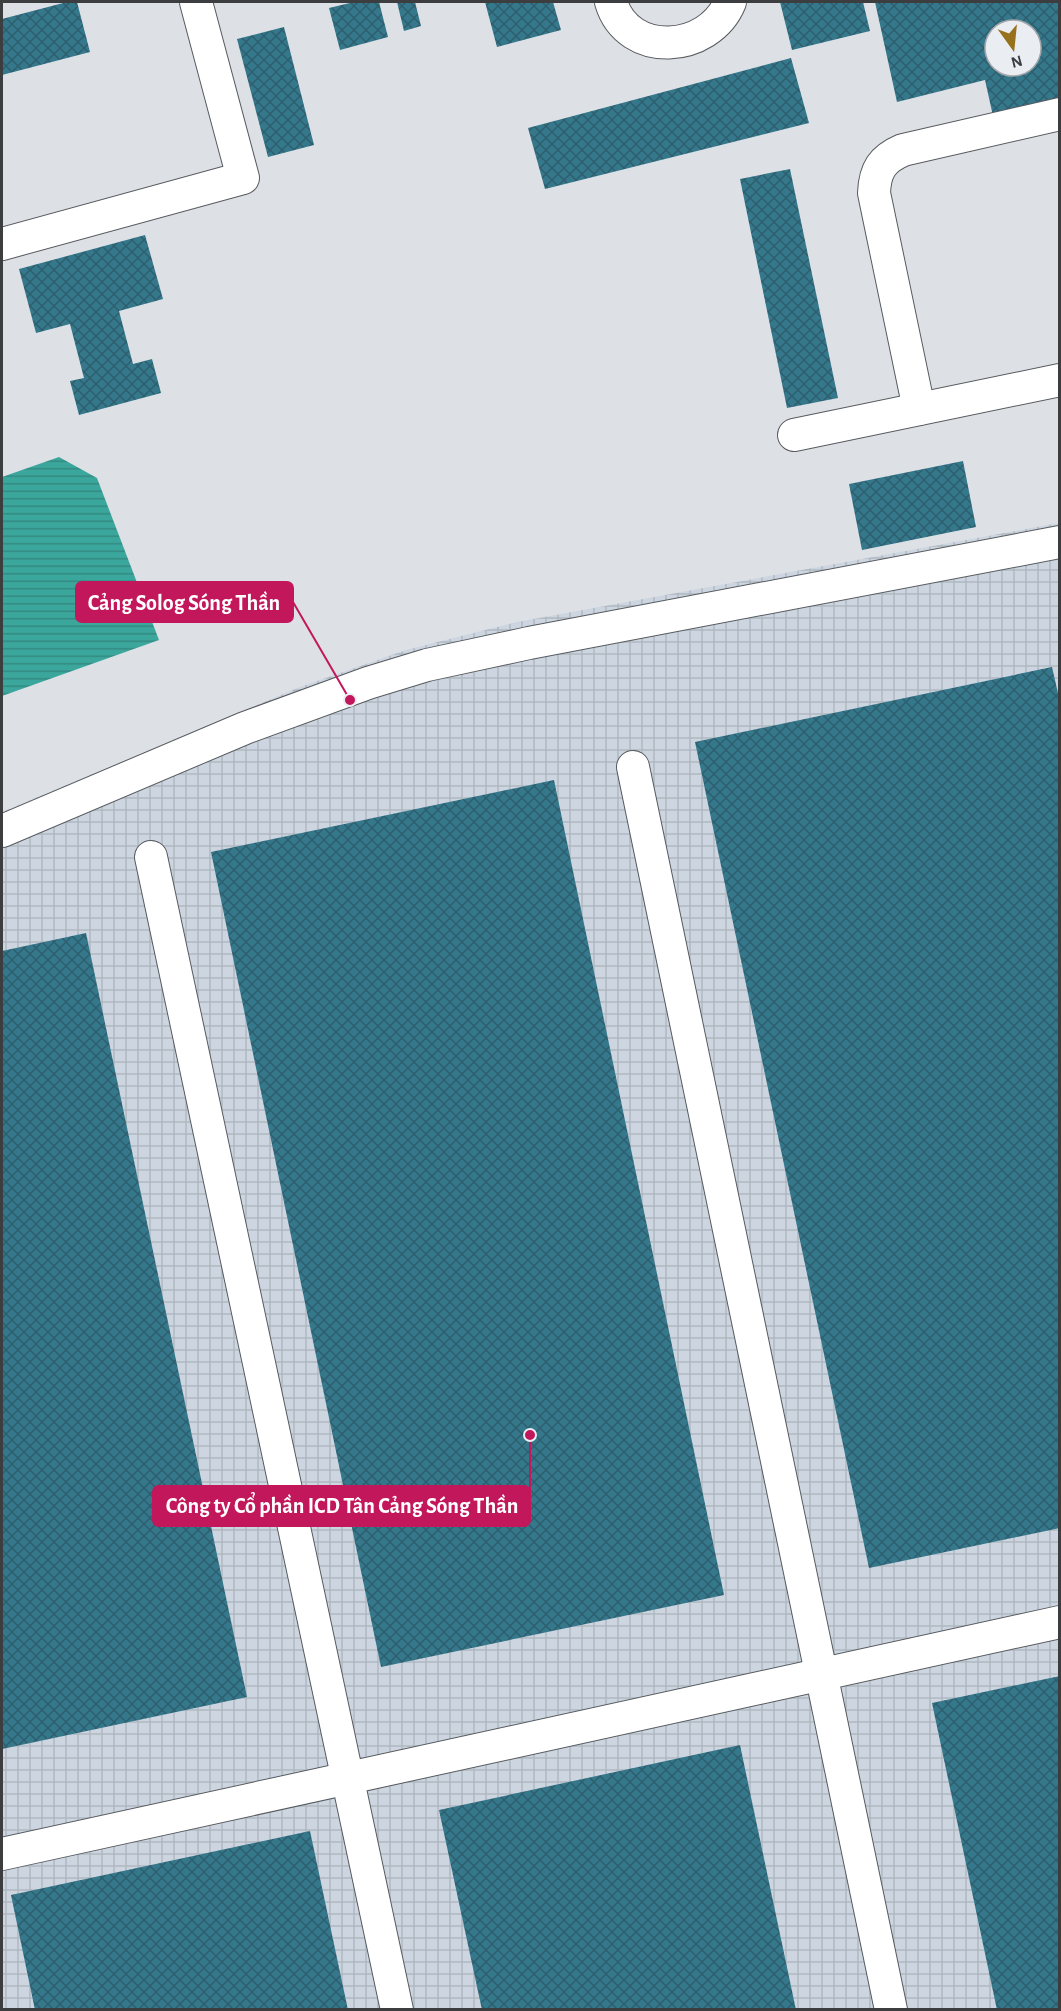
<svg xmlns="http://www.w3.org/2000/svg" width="1061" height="2011" viewBox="0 0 1061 2011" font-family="'Alegreya Sans',sans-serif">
	<defs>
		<pattern id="industrial-grid" width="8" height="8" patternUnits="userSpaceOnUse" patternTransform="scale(1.5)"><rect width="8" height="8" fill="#ccd5e0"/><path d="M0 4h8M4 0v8" fill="none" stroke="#b0b8c1"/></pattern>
		<pattern id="water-rules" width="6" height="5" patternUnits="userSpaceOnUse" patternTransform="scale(1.5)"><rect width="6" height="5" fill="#3ba79c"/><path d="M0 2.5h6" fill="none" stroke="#338981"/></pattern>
		<pattern id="building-cross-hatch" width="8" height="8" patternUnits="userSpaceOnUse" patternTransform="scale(1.5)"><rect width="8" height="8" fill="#35788c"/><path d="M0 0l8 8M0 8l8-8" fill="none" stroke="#2c5e6e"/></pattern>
	</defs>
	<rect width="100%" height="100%" fill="#dde1e6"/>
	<!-- industrial -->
	<polygon fill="url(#industrial-grid)" points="1059,523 1059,2009 2,2010 2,812 300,687 406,650 517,622"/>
	<!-- water -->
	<polygon fill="url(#water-rules)" points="59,457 97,478 159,640 2,696 2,477"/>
	<!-- building -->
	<g fill="url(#building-cross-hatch)" fill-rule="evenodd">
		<polygon points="67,2 77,2 90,52 2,75 2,19"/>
		<polygon points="354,2 379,2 388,37 340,50 329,8"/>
		<polygon points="397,2 415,2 421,26 404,31"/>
		<polygon points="485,2 553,2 561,30 497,47"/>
		<polygon points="780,2 863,2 870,31 792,50"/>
		<path d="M875,2H1060V102L993,116L985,80L897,102ZM995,30H1031V66H995Z"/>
		<polygon points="284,27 314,145 268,157 237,39"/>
		<polygon points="791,58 809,123 545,189 528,128"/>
		<polygon points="790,169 838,398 787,408 740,179"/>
		<polygon points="145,235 163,299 119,311 133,364 152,359 161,393 79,415 70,381 84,378 70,324 36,333 19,269"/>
		<polygon points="963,461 976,527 862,550 849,484"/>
		<polygon points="1052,667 1060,702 1060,1528 869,1568 695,742"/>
		<polygon points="554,780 724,1595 381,1667 211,852"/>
		<polygon points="86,933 247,1697 2,1749 2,951"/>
		<polygon points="1060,1676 1060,2010 997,2010 932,1703"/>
		<polygon points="740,1745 796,2010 482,2010 439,1810"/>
		<polygon points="310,1831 348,2010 35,2010 11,1895"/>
	</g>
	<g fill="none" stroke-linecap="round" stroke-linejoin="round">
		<defs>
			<g id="minor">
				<path d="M611,2C628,59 709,53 730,2"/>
				<polyline points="2,244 243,178 196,2"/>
				<path d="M919,409L874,193C875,170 882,159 903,150L1060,114"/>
				<polyline points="794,435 1060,380"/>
				<polyline points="633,767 891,2010"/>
				<polyline points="2,831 245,728 368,683 427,665 529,643 1060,542"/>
				<polyline points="151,857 397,2010"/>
				<polyline points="2,1854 1060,1622"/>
			</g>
		</defs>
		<!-- minor casing -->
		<use href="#minor" stroke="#575b5f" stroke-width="34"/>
		<!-- minor -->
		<use href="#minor" stroke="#fff" stroke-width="32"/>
	</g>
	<!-- callouts -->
	<path fill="none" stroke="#c2185b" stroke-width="2" d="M350 700L293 602M530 1435L530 1506"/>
	<g fill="#c2185b" stroke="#eaeef3" stroke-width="2">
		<circle cx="350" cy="700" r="6"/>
		<circle cx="530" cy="1435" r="6"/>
	</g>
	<g fill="#c2185b" stroke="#c2185b" stroke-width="2">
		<rect x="76" y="582" width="217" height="40" rx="6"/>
		<rect x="153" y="1486" width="377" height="40" rx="6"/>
	</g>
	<g font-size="22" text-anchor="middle" font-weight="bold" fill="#fff">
		<text x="184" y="610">Cảng Solog Sóng Thần</text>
		<text x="342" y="1513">Công ty Cổ phần ICD Tân Cảng Sóng Thần</text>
	</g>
	<!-- border -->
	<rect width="1061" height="2011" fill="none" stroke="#3b3d3f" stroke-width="6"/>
	<!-- north arrow -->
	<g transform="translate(1013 48) rotate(165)"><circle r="28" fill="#eaeef3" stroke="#a4a7ab" stroke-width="1.5"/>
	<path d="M0-4.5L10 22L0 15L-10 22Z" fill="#98711c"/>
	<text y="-9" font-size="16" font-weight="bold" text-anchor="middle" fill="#3b3d3f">N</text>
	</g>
</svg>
